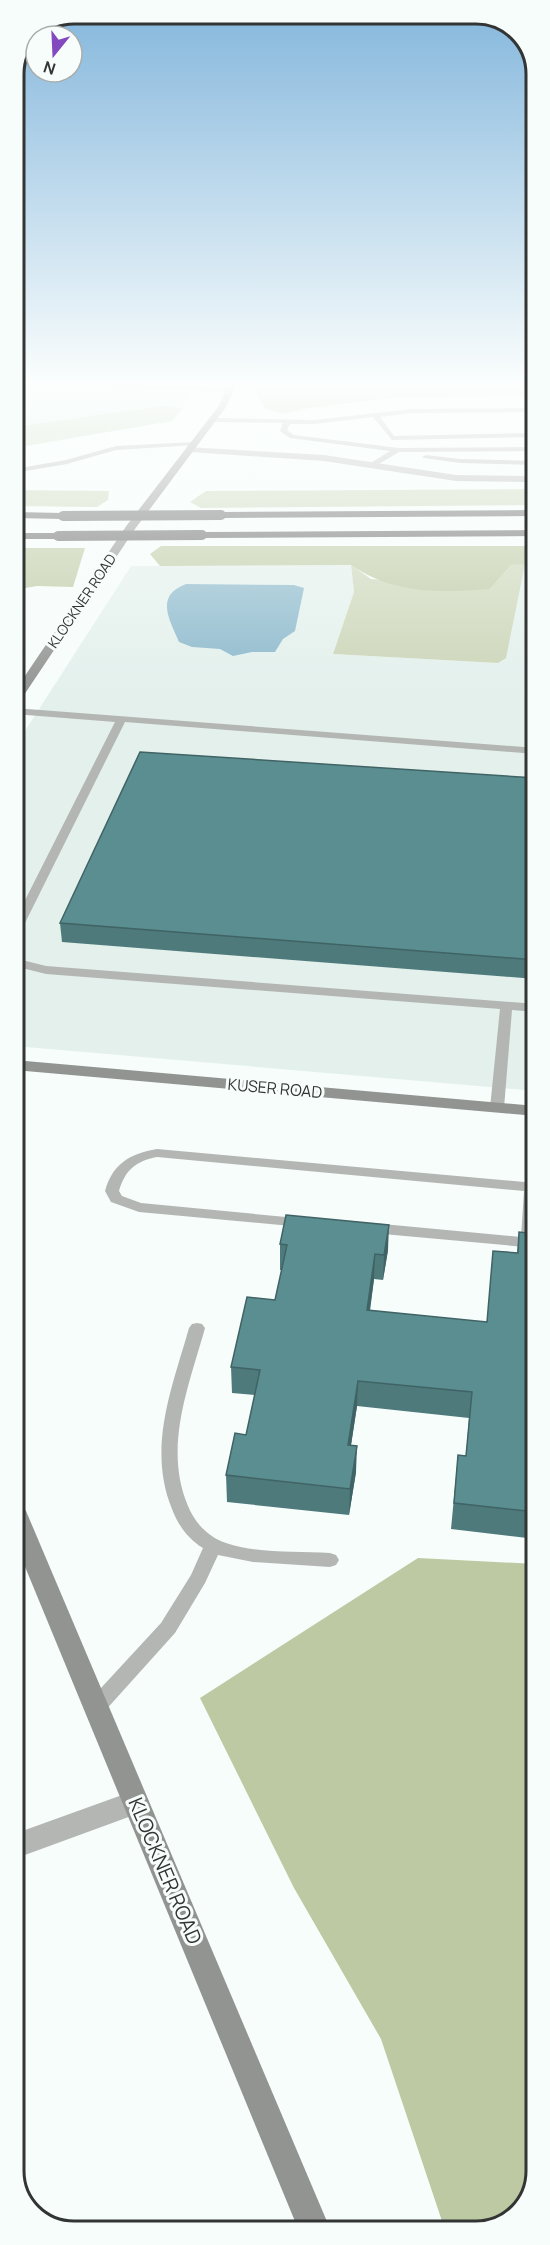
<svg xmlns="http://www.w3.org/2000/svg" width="550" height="2245" viewBox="0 0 550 2245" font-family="Manrope,sans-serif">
	<rect width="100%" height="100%" fill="#f7fdfb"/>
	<!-- built -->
	<g fill="#e3f0ec">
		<polygon points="14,384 195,384 183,408 161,406 14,427"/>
		<polygon points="525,564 536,564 536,1091 14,1046 14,748 131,566 351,565 354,592 333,654 498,663 515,609"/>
	</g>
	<!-- green -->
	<g fill="#cbd5b7">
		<polygon points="259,384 536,384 536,396 392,398 309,408 284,414 265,409 257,395"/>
		<polygon points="161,406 183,408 172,421 14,448 14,427"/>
		<polygon points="536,489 536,505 201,508 190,502 206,491"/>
		<polygon points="14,490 109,491 108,500 97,507 14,506"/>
		<polygon points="525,564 506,658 498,663 333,654 354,592 351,565 371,579 490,589 511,565"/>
	</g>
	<!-- forest -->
	<g fill="#bdc9a2">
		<path d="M161,546H536V564L511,565L490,589C440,593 393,594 351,565L160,566L150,554Z"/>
		<polygon points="14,548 85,548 73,587 37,586 14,590"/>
		<polygon points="418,1558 536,1564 536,2171 522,2211 487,2230 445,2230 381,2039 294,1888 200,1698"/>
	</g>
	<!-- water -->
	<path fill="#8bb8cb" d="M186,584L294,585L304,588L295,631L283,639L275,652H252L233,656L220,649L192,647L179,642C170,620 154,596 186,584Z"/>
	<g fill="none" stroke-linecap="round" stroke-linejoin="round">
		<!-- lane -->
		<g fill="#b4b6b4" fill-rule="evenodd">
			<polygon points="536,408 536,412 412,413 380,417 394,436 536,433 536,437 392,440 373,417 314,424 290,424 287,430 294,435 399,448 536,447 536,451 399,452 372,468 369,468 369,464 390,451 290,438 280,431 283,423 212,422 209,420 212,418 314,420 412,409"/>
			<polygon points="194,442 196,445 116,450 67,464 14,473 14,469 66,460 116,446"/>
			<polygon points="426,455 460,459 536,461 536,465 460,463 424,458 422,457"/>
			<polygon points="14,708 536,748 536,754 125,722 20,933 14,936 14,922 115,722 14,714"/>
			<polygon points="14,958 46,966 536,1004 536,1012 512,1010 504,1108 497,1112 490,1108 500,1009 46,974 14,966"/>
			<path d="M536,1139V1248L372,1233L365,1228L372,1223L521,1237L524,1191L157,1157C136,1161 125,1170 119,1191L122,1196L141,1203L307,1219L309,1222L302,1227L139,1212L111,1202L105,1191C113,1163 130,1154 157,1149L525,1182L529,1143Z"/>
			<path d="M197,1323L202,1324L205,1328C189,1386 163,1447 188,1506C195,1523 208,1537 226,1543C258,1554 296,1551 330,1553L336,1555L339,1560L336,1565L330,1567L253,1562L218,1555L205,1583L175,1633L103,1713L96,1715L89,1713L86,1707L89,1701L161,1623L191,1575L203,1548C188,1539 178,1525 172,1509C147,1448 172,1388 189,1328L192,1324Z"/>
		</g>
		<!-- street -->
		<g fill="#b4b6b4" fill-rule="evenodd">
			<polygon points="97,384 230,386 234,389 230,392 101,387"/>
			<polygon points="187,447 324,455 456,475 536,476 536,482 456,481 324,461 190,452 187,451"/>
			<polygon points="136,1790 145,1793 149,1802 145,1811 14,1859 14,1834"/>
		</g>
		<!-- secondary -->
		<g fill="#929492" fill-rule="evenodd">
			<polygon points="229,384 237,384 226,407 135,529 20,701 14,705 14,692 127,525 218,407"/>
			<polygon points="14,1060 536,1106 536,1116 14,1070"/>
			<polygon points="14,1502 22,1505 26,1511 331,2231 299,2231 14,1540"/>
		</g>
		<!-- highway -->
		<g fill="#646764" fill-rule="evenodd">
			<polygon points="536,510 536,516 221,518 216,515 221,512"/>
			<polygon points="14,512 63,513 68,516 63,519 14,518"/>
			<polygon points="536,530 536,536 202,538 197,535 202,532"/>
			<polygon points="14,533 58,533 63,536 58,539 14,539"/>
		</g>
		<!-- highway-bridge -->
		<g stroke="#646764" stroke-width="10">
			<polyline points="63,516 221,515"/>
			<polyline points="58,536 202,535"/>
		</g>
	</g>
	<!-- wall -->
	<g fill="#4e7a7c">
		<polygon points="536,778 536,979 62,942 60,923"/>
		<polygon points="519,1232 536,1234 536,1539 451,1529 458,1455 466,1456 469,1418 357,1406 351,1445 356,1472 349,1515 227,1502 226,1475 246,1435 255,1395 232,1393 231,1367 275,1300 282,1270 280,1270 280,1244 388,1250 383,1280 374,1279 370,1311 487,1322 517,1253"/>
	</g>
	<!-- shaded-wall -->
	<g fill="#406365">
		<polygon points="389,1225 388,1250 383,1280 384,1255"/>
		<polygon points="375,1254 374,1279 366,1336 367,1310"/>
		<polygon points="358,1381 357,1406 347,1471 348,1445"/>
		<polygon points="357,1446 356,1472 349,1515 350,1489"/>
	</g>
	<!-- building -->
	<g fill="#5b8e90" stroke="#406365" stroke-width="1.5">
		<polygon points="140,752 536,778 536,960 60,923"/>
		<polygon points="286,1215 389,1225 384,1255 375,1254 367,1310 487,1322 493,1251 518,1253 519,1232 536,1234 536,1512 454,1503 458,1455 466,1456 472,1392 358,1381 348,1445 357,1446 350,1489 226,1475 235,1433 246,1435 260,1370 231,1367 247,1297 275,1300 287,1245 280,1244"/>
	</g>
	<!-- sky -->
	<linearGradient id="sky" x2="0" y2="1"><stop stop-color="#83b6dc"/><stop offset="0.55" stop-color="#fbfefd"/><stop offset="1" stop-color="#fbfefd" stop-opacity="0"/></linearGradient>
	<rect width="550" height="698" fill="url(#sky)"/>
	<g text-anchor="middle" stroke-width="6" stroke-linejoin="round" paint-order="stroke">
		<!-- far-street labels -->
		<g font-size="14" fill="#333535" stroke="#f7fdfb">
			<text transform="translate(82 601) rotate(-56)" y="5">KLOCKNER ROAD</text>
		</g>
		<!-- street labels -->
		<g font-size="16" fill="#333535" stroke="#f7fdfb">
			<text transform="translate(275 1088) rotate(5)" y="6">KUSER ROAD</text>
		</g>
		<!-- near-street labels -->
		<g font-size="20" fill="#333535" stroke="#f7fdfb">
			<text transform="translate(165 1871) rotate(67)" y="7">KLOCKNER ROAD</text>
		</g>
	</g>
	<!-- crop -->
	<path d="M0 0H550V2245H0ZM74 24H476A50 50 0 0 1 526 74V2171A50 50 0 0 1 476 2221H74A50 50 0 0 1 24 2171V74A50 50 0 0 1 74 24Z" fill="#f7fdfb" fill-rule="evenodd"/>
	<path fill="none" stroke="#333535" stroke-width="3" d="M74 24H476A50 50 0 0 1 526 74V2171A50 50 0 0 1 476 2221H74A50 50 0 0 1 24 2171V74A50 50 0 0 1 74 24Z"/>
	<!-- north arrow -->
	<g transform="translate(54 54) rotate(198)"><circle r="28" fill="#f7fdfb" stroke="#a9adac" stroke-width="1.5"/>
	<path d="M0-4.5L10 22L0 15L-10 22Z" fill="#8349bf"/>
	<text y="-9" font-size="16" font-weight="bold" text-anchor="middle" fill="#333535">N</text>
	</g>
</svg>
